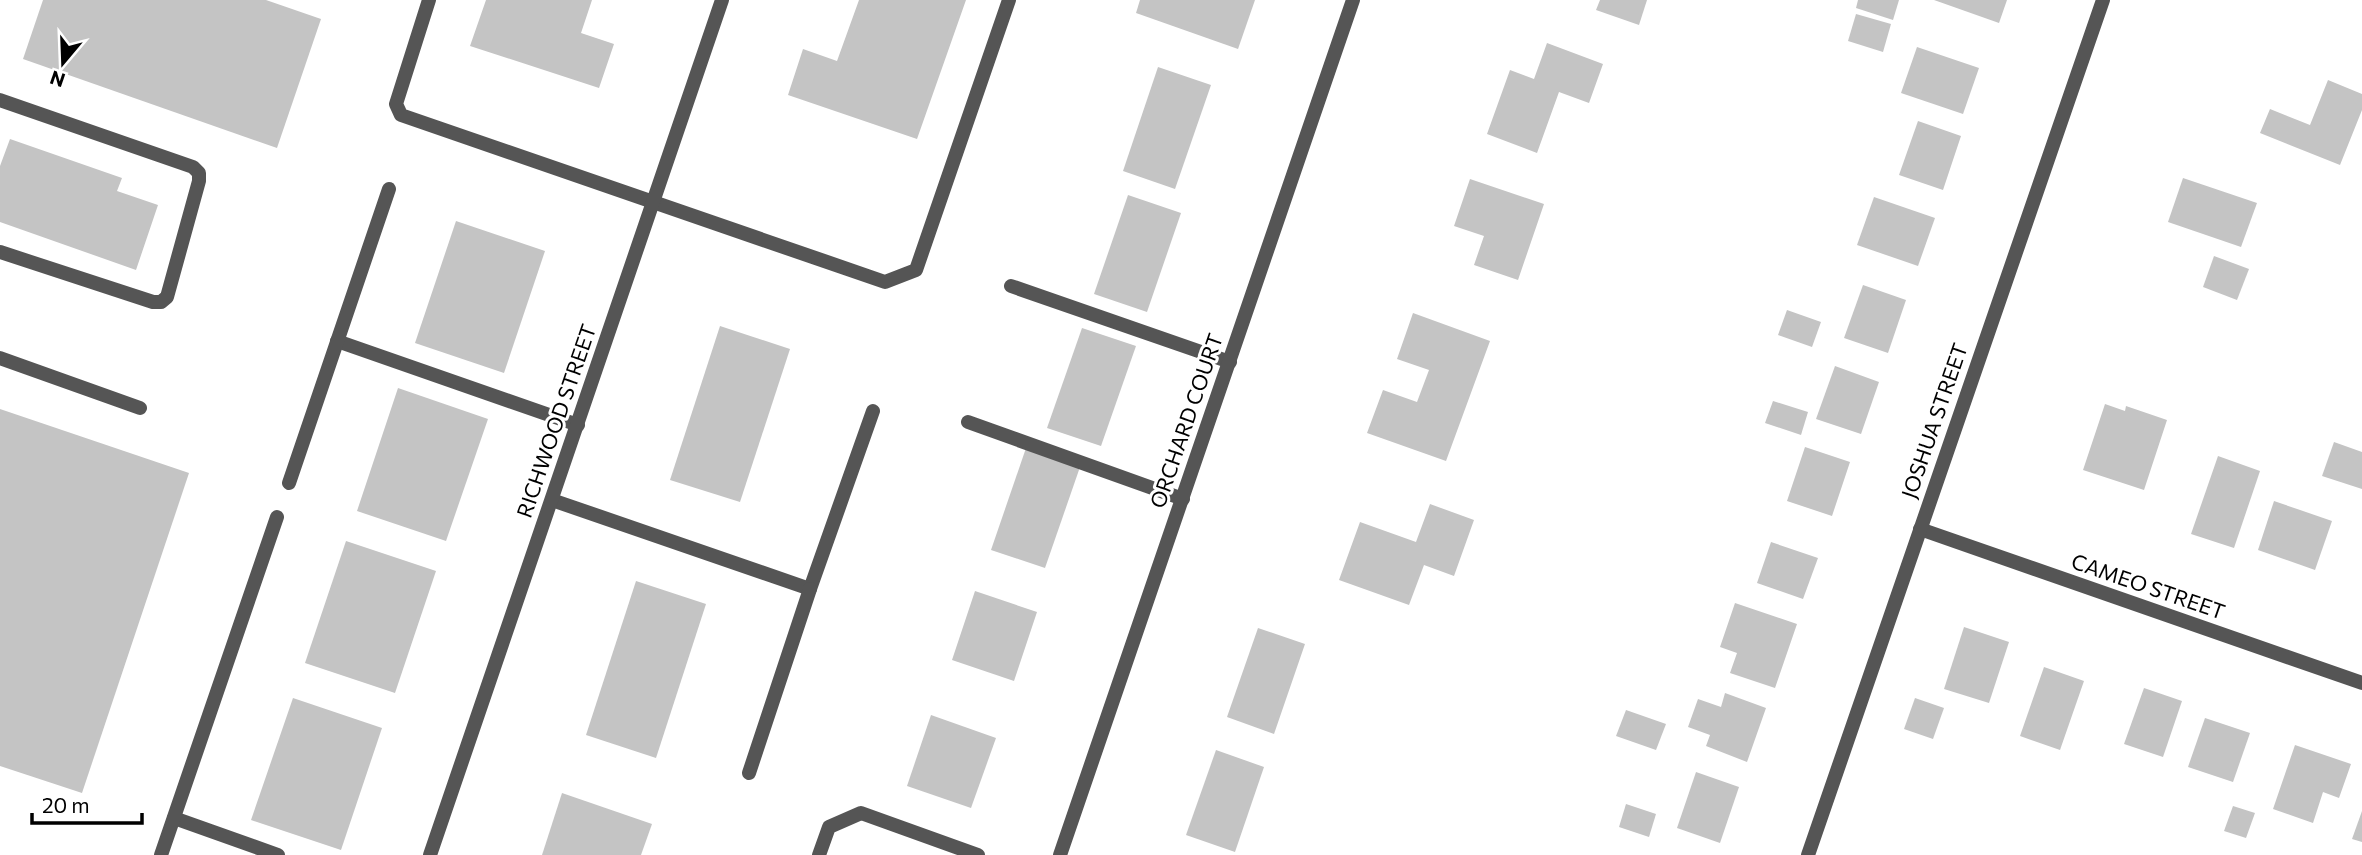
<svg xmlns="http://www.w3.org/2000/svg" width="2362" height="855" viewBox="0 0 2362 855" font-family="Commissioner,sans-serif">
	<rect width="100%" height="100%" fill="#fff"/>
	<!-- building -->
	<g fill="#c4c4c4">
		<polygon points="43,0 266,0 321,19 277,148 23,59"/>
		<polygon points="486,0 592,0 581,33 614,44 599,88 470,46"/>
		<polygon points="859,0 966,0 917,139 788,95 803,49 837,61"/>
		<polygon points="1140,0 1255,0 1238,49 1136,13"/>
		<polygon points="1600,0 1647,0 1639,25 1596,10"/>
		<polygon points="1858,0 1899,0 1893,20 1856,8"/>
		<polygon points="1934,0 2007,0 1999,23"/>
		<polygon points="1856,14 1891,24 1883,52 1848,41"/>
		<polygon points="1547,43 1603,64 1589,103 1559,92 1537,153 1487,134 1510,70 1534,79"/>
		<polygon points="1917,47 1979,68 1963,114 1901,93"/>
		<polygon points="1158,67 1211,85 1175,189 1123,171"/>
		<polygon points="2328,80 2362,94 2362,110 2340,165 2260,133 2270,109 2310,125"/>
		<polygon points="1918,121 1961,136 1943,190 1899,175"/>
		<polygon points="10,139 122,178 117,191 158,205 136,270 0,222 0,166"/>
		<polygon points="2183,178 2257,203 2241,247 2168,222"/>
		<polygon points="1470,179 1544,204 1518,280 1474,265 1484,236 1454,226"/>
		<polygon points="1128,195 1181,213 1147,312 1094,294"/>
		<polygon points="1874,197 1935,218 1918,266 1857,245"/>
		<polygon points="456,221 545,251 504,373 415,343"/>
		<polygon points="2214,256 2249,269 2237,300 2203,287"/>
		<polygon points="1863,285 1906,300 1888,353 1844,338"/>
		<polygon points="1787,310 1821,322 1812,347 1778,335"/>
		<polygon points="1413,313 1490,341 1446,461 1367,433 1383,390 1417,402 1429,370 1397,359"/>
		<polygon points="720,326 790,349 740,502 670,480"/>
		<polygon points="1082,328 1136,346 1101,446 1047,428"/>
		<polygon points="1835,366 1879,382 1861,434 1816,419"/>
		<polygon points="398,388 488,419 446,541 357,511"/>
		<polygon points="1773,401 1808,412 1801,435 1765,423"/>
		<polygon points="2105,404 2125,411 2126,406 2167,420 2144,490 2083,470"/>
		<polygon points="0,409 189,473 82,793 0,766"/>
		<polygon points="2334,442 2362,452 2362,489 2322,476"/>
		<polygon points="1805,447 1850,462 1832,516 1787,501"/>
		<polygon points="1026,448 1080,467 1045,568 991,550"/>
		<polygon points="2218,456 2260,471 2234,548 2191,534"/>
		<polygon points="2274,501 2332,521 2315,570 2258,550"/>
		<polygon points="1430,504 1474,520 1454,576 1424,565 1409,605 1339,580 1360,522 1416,542"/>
		<polygon points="346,541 436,571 395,693 305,663"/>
		<polygon points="1771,542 1818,558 1803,599 1757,583"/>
		<polygon points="636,581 706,604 656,758 586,735"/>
		<polygon points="975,591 1037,612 1014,681 952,660"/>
		<polygon points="1735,603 1797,624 1775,688 1730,673 1737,653 1720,647"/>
		<polygon points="1964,627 2009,642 1989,703 1944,689"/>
		<polygon points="1258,628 1305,644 1274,734 1227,717"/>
		<polygon points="2044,667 2084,681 2060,750 2020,736"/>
		<polygon points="2144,688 2182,701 2163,757 2124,744"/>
		<polygon points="1725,693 1766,708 1747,762 1706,746 1710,735 1688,727 1698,699 1721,707"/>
		<polygon points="293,698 382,728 341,850 251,820"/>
		<polygon points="1915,698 1944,708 1933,739 1904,729"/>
		<polygon points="1626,710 1666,724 1656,750 1616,736"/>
		<polygon points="931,715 996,738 971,808 907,786"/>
		<polygon points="2205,718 2250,733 2233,782 2188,767"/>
		<polygon points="2295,745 2351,764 2339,798 2323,792 2313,823 2273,809"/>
		<polygon points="1216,750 1264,767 1235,852 1186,835"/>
		<polygon points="1696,772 1739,787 1720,843 1677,828"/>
		<polygon points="562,793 652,824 641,855 542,855"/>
		<polygon points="1626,804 1656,814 1649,837 1619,827"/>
		<polygon points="2233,806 2255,813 2246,838 2224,831"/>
		<polygon points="2362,811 2362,842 2352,839"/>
	</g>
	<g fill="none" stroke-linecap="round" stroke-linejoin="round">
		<!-- service -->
		<g stroke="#555" stroke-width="14">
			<polyline points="429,0 396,104 401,115 885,282 916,270 1009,0"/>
			<polyline points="0,100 193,167 199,173 199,181 167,297 161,302 153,302 0,252"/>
			<polyline points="1011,286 1230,362"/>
			<polyline points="337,341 578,425"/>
			<polyline points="0,358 140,408"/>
			<polyline points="968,422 1183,499"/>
			<polyline points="289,483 389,189"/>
			<polyline points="552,500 810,589 873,411"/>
			<polyline points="749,773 810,589"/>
			<polyline points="174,818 278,855"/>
			<polyline points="161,855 277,517"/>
			<polyline points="819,855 829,827 861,813 978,855"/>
		</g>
		<!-- minor -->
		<g stroke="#555" stroke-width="14">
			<polyline points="1920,529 2362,683"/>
			<polyline points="430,855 722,0"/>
			<polyline points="1060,855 1353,0"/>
			<polyline points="1808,855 2103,0"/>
		</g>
	</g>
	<g text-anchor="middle" stroke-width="6" stroke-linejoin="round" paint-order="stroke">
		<!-- street labels -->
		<g font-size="21" fill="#000" stroke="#fff">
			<text transform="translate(557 421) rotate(-71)" y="7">RICHWOOD STREET</text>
			<text transform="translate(1187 421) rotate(-71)" y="7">ORCHARD COURT</text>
			<text transform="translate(1935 421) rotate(-71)" y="7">JOSHUA STREET</text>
			<text transform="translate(2148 587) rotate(19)" y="7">CAMEO STREET</text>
		</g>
	</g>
	<!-- north arrow -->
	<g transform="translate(63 63) rotate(199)" stroke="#ffffff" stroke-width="5" paint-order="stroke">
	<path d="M0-5L12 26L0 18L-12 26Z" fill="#000000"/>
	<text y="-10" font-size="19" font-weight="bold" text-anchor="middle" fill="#000000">N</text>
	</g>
	<!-- scale -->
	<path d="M32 813v10h110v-10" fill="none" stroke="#000000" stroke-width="3.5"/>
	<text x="42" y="813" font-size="21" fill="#000000" stroke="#ffffff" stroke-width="5" paint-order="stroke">20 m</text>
</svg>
